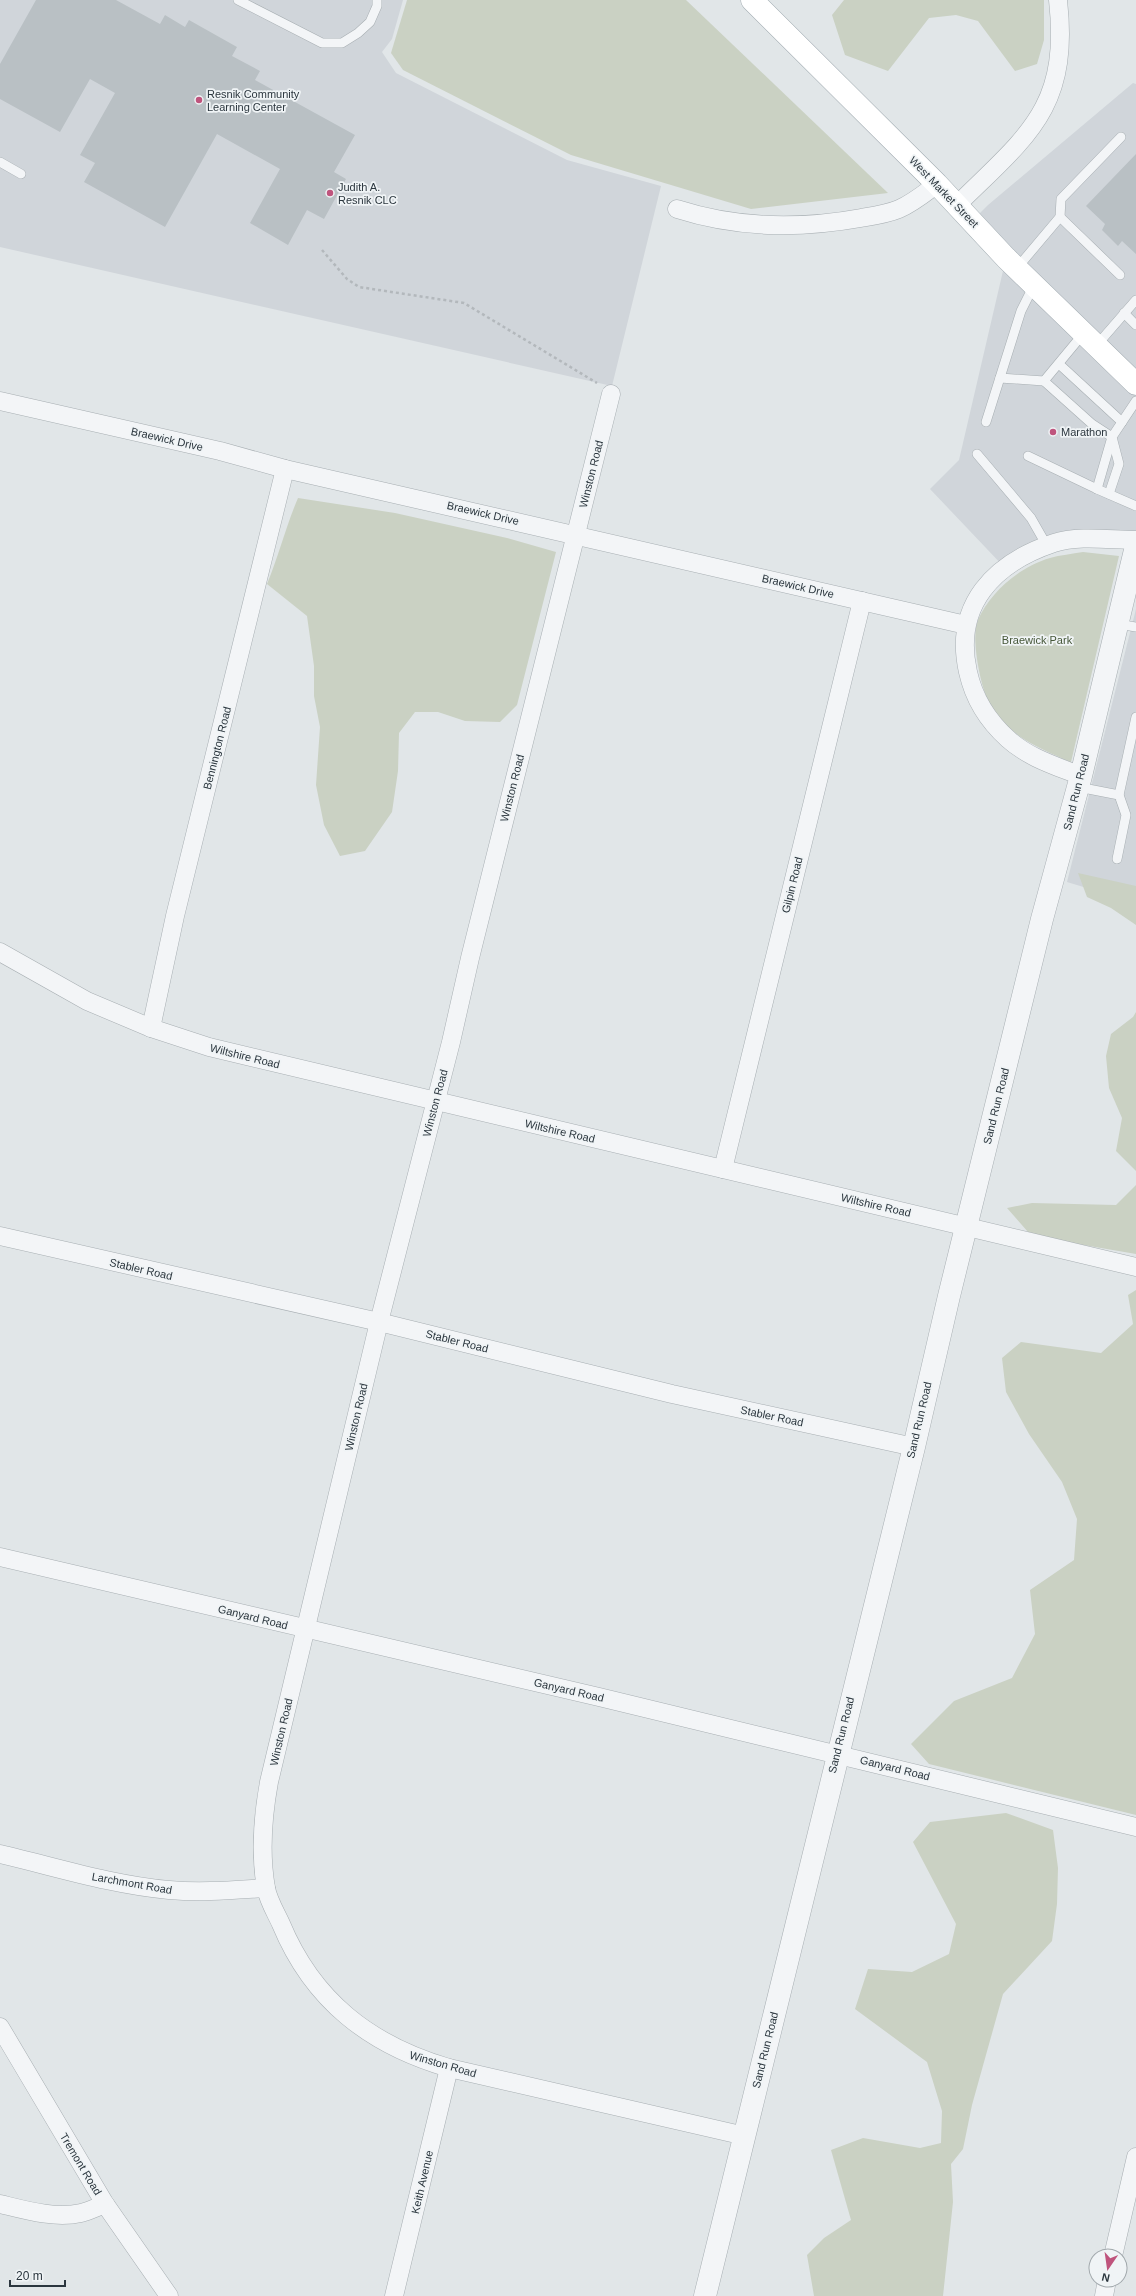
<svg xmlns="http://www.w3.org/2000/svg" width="1136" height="2296" viewBox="0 0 1136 2296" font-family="Arial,sans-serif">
	<rect width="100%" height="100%" fill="#e1e6e8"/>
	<!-- built -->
	<g fill="#d0d5da">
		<polygon points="0,0 403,0 392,39 382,52 396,73 567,160 661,186 612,386 0,247"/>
		<polygon points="1133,83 1136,84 1136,540 1071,540 1005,568 930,489 959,460 1006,258 972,221 988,205"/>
		<polygon points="1136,609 1136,903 1067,882"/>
	</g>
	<!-- green -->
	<g fill="#cad1c3">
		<polygon points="407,0 686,0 888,193 751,209 571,155 403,70 391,53"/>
		<polygon points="844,0 1044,0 1044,40 1037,64 1015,71 978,21 956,15 929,18 888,71 845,55 832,15"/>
		<path d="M298,498L395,513L507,538L556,552L517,705L500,722L465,721L438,712H415L399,733L398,771L392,812L365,851L340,856L324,825L316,785L320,727L314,696V666L307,616L267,584C279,555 286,526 298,498Z"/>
		<path d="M1083,552L1119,556L1071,762C1045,751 1016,739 997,716C986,702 981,682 978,665C976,653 973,632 978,620C990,592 1021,566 1050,558C1060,555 1072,554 1083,552Z"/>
		<polygon points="1078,873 1136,886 1136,925 1111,908 1087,897"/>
		<polygon points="1136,1012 1136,1171 1116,1151 1122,1118 1109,1088 1106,1056 1111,1034 1133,1017"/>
		<polygon points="1136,1185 1136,1254 1066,1242 1028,1232 1007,1208 1032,1203 1116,1205"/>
		<polygon points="1136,1290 1136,1815 929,1764 911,1744 954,1701 1012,1678 1035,1634 1030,1590 1074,1560 1077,1519 1062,1482 1029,1434 1006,1392 1002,1358 1021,1342 1101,1353 1133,1324 1128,1295"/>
		<polygon points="1006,1813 1053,1830 1058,1868 1057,1904 1052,1941 1003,1994 972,2105 963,2149 951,2164 953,2202 943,2296 814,2296 807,2255 824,2238 851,2220 831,2150 863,2138 920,2148 941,2143 942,2111 927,2062 855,2009 868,1969 912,1972 949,1954 956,1924 913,1842 930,1822"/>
	</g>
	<!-- building -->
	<g fill="#b9c0c4">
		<polygon points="36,0 116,0 160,24 165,15 185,27 189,20 237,47 232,56 260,71 255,80 355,135 334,172 346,179 324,219 307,210 288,245 250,223 280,169 217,134 165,227 84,182 95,163 80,155 115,93 90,79 60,132 0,99 0,64"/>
		<polygon points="1136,154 1136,254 1122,241 1118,246 1102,230 1105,224 1086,206"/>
	</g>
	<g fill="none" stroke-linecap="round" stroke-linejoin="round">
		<defs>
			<g id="service">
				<polyline points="238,0 322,43 342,43 358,33 370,22 377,6 377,0"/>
				<polyline points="0,162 21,174"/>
				<polyline points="1060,217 1120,275"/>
				<polyline points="1017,268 1060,217 1061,199 1121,137"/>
				<polyline points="1124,313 1136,325"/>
				<polyline points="1083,334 1044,381 1092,424 1112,437 1097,489 1136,506"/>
				<polyline points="1096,346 1136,300"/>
				<polyline points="1059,364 1122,422"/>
				<polyline points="1000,378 1044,381"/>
				<polyline points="986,422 1021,311 1034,285"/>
				<polyline points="977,454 1031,518 1047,546"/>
				<polyline points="1028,456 1097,489"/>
				<polyline points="1109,494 1119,464 1112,437 1136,401"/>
				<polyline points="1118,624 1136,627"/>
				<polyline points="1078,787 1119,795 1126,815 1117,859"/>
				<polyline points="1119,795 1136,717"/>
			</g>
			<g id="minor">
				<path d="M957,205C1028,135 1070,108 1058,0"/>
				<path d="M677,209C736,228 800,229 861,218C873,216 887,214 899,209C913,203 925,193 937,184"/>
				<path d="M611,394L470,958L451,1042L379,1322L269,1782C263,1815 260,1854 266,1888C268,1900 276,1913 281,1924C313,2001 370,2045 449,2068L745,2136"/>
				<polyline points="0,401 220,451 285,469 966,625"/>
				<path d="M1081,776C1056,766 1029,758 1008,739C988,721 974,699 968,672C953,605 994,563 1054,543C1079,535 1110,540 1136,540"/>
				<polyline points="0,952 87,1001 151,1028 209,1047 1136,1267"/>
				<polyline points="151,1028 175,916 285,469"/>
				<polyline points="723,1169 862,601"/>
				<polyline points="0,1236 379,1322 672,1394 914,1447"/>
				<polyline points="0,1557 599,1697 1136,1827"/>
				<path d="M0,1854C56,1867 112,1885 169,1890C202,1893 234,1890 266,1888"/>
				<polyline points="0,2027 105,2204 169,2296"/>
				<path d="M0,2204C25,2210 55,2219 81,2213C89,2211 97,2207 105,2204"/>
				<polyline points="1113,2256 1136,2157"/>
				<polyline points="394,2296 449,2068"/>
				<polyline points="1104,2296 1107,2280"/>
			</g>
			<polyline id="tertiary" points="705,2296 914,1447 949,1296 1042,919 1081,776 1136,546"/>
			<polyline id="primary" points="752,0 937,184 1006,258 1136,384"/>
		</defs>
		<!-- service casing -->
		<use href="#service" stroke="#a7aeb2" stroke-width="10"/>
		<!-- minor casing -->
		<use href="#minor" stroke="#a7aeb2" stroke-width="19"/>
		<!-- tertiary casing -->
		<use href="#tertiary" stroke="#a7aeb2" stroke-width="23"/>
		<!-- primary casing -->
		<use href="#primary" stroke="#a2acb2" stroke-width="23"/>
		<!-- path -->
		<polyline stroke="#b3b8bc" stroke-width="2.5" stroke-dasharray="3 3" stroke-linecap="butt" points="322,250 347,279 359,287 464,303 597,383"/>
		<!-- service -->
		<use href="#service" stroke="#f3f5f7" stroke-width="9"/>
		<!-- minor -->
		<use href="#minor" stroke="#f3f5f7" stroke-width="18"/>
		<!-- tertiary -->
		<use href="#tertiary" stroke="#f3f5f7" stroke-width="22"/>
		<!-- primary -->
		<use href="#primary" stroke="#fff" stroke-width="22"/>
	</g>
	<!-- markers -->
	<g fill="#bf547d" stroke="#f0f4f6" stroke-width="1.5">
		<circle cx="199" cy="100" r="4"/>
		<circle cx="330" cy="193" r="4"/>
		<circle cx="1053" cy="432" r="4"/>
	</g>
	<g text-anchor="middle" stroke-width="3.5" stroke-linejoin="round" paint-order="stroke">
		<!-- poi labels -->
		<g font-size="11" fill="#2b363e" stroke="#f0f4f6" text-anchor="start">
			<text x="207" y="98">Resnik Community<tspan x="207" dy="13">Learning Center</tspan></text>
			<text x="338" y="191">Judith A.<tspan x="338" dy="13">Resnik CLC</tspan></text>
			<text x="1061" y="436">Marathon</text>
		</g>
		<!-- street labels -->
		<g font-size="11" fill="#2b363e" stroke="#f0f4f6">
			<text transform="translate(944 192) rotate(46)" y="4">West Market Street</text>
			<text transform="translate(167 439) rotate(13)" y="4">Braewick Drive</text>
			<text transform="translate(591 474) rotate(-76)" y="4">Winston Road</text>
			<text transform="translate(483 513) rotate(13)" y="4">Braewick Drive</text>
			<text transform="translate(798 586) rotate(13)" y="4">Braewick Drive</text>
			<text transform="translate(217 748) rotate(-76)" y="4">Bennington Road</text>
			<text transform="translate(512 788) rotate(-76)" y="4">Winston Road</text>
			<text transform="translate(1076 792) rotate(-76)" y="4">Sand Run Road</text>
			<text transform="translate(792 885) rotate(-76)" y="4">Gilpin Road</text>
			<text transform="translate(245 1056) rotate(14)" y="4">Wiltshire Road</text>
			<text transform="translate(435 1103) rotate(-75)" y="4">Winston Road</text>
			<text transform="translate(996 1106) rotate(-76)" y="4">Sand Run Road</text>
			<text transform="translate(560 1131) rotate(13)" y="4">Wiltshire Road</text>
			<text transform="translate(876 1205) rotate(13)" y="4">Wiltshire Road</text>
			<text transform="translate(141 1269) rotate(13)" y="4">Stabler Road</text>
			<text transform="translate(457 1341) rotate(14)" y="4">Stabler Road</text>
			<text transform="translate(772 1416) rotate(12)" y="4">Stabler Road</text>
			<text transform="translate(356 1417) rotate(-77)" y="4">Winston Road</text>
			<text transform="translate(919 1420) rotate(-77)" y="4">Sand Run Road</text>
			<text transform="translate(253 1617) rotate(14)" y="4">Ganyard Road</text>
			<text transform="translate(569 1690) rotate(13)" y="4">Ganyard Road</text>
			<text transform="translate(281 1732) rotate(-77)" y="4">Winston Road</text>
			<text transform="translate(841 1735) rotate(-76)" y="4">Sand Run Road</text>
			<text transform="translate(895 1768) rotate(14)" y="4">Ganyard Road</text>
			<text transform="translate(132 1883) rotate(10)" y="4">Larchmont Road</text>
			<text transform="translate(765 2050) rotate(-76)" y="4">Sand Run Road</text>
			<text transform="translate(443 2064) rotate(16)" y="4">Winston Road</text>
			<text transform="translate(81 2164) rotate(59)" y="4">Tremont Road</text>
			<text transform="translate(422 2182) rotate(-77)" y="4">Keith Avenue</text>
		</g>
		<!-- park labels -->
		<g font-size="11" fill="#47583a" stroke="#f0f4f6">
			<text x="1037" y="644">Braewick Park</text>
		</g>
	</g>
	<!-- north arrow -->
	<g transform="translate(1108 2268) rotate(193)"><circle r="19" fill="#f0f4f6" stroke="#a1a8ac"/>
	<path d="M0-3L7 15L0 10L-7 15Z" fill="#bf547d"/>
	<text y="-6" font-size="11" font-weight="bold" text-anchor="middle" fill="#2b363e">N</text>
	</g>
	<!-- scale -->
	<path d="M10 2280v6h55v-6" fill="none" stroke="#2b363e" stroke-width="2"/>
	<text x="16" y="2280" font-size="12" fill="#2b363e" stroke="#f0f4f6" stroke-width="3" paint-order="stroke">20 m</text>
</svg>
